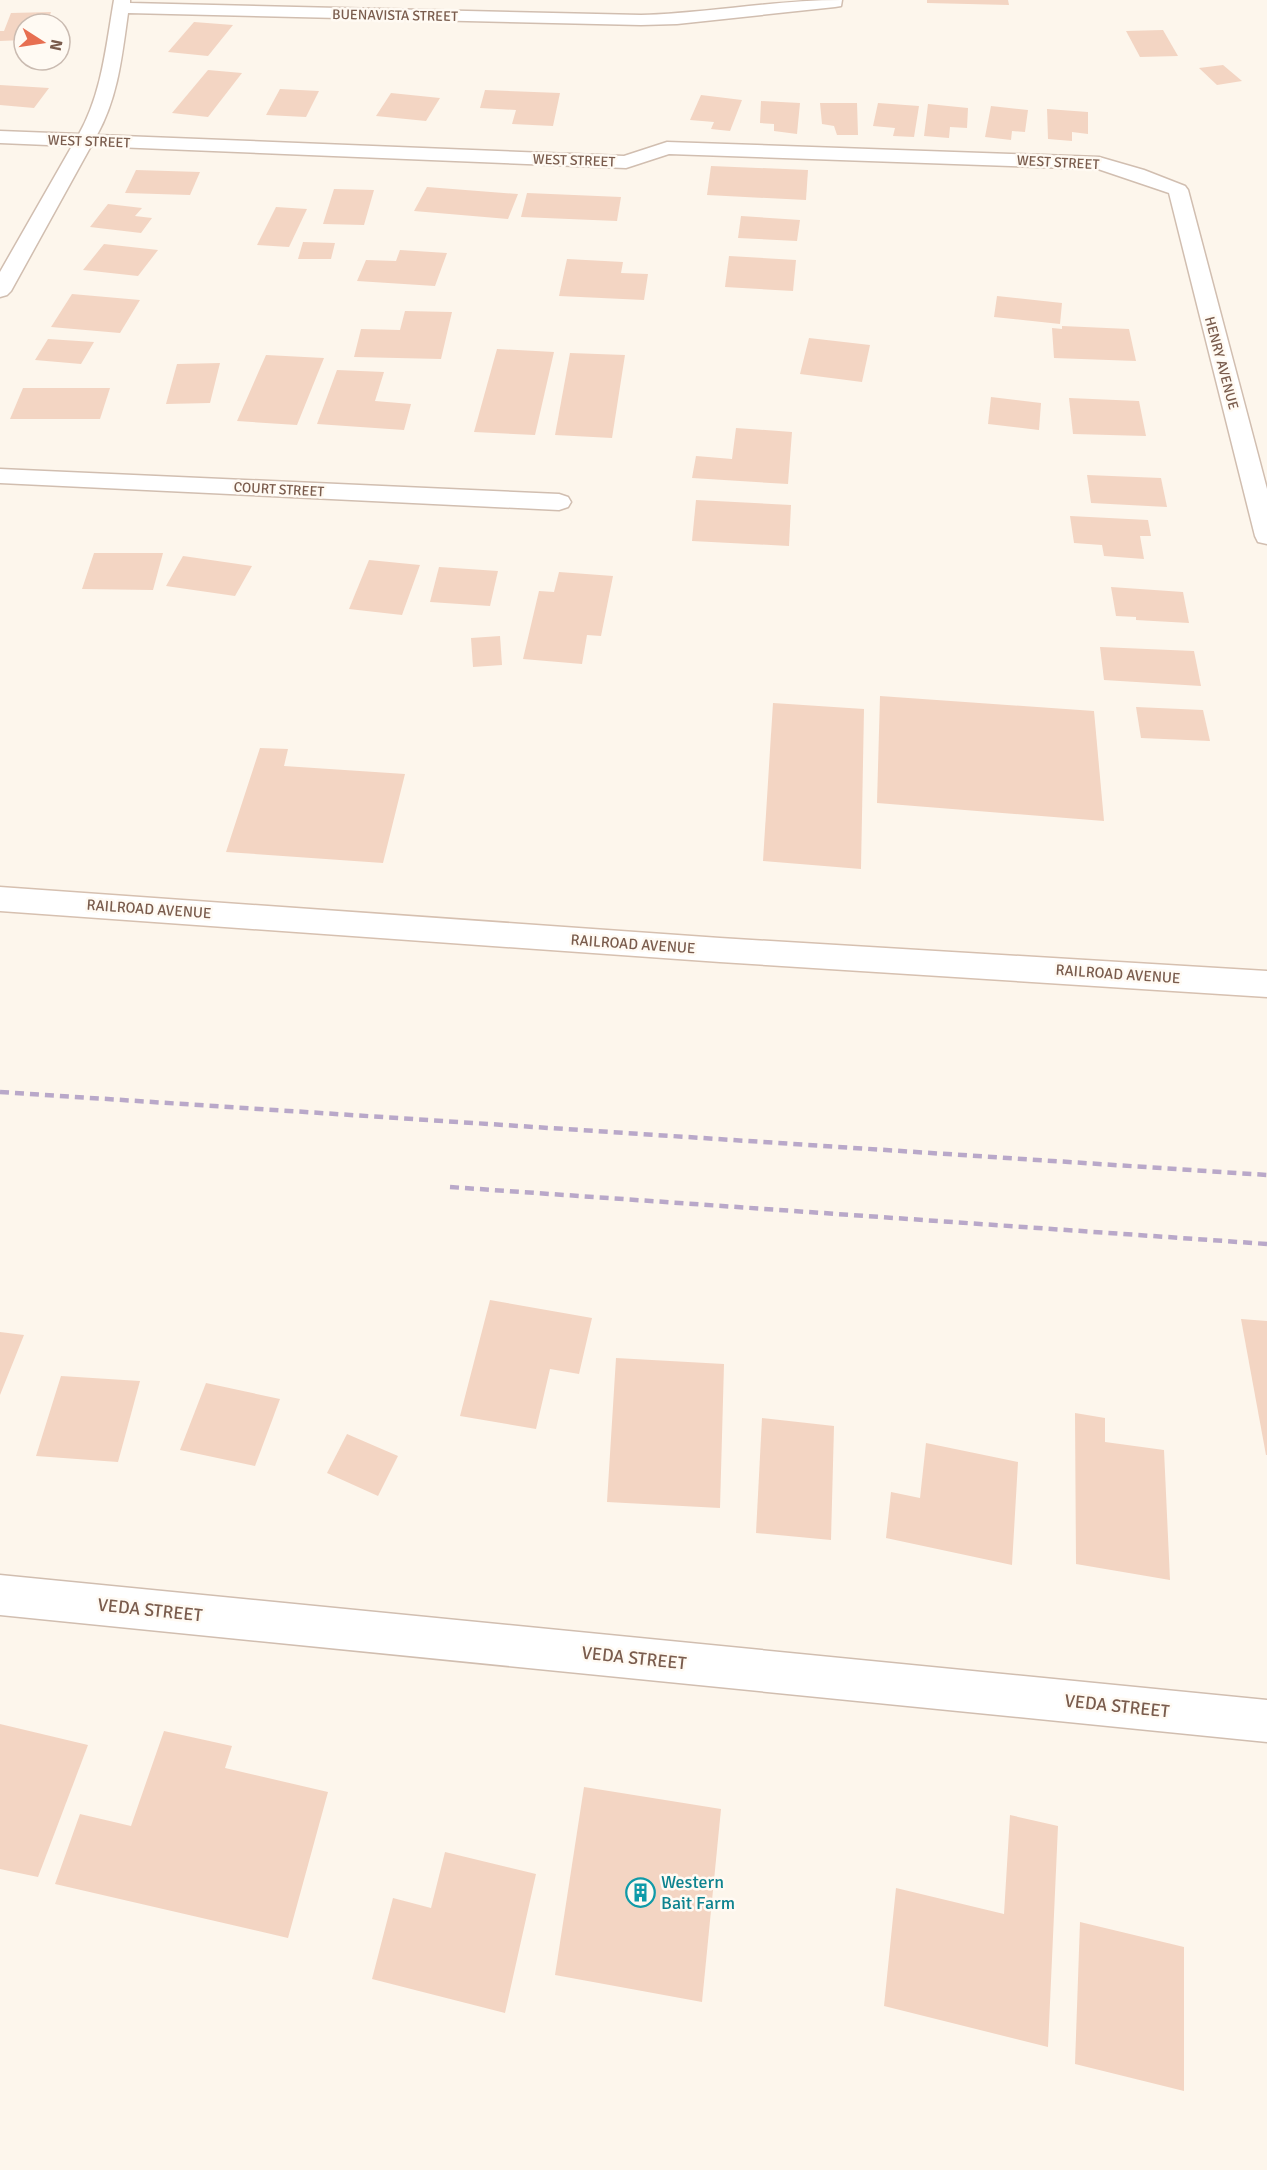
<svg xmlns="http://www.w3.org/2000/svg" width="1267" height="2170" viewBox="0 0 1267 2170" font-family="Signika,sans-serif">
	<rect width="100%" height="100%" fill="#fdf6ec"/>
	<!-- building -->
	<g fill="#f3d5c3">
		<polygon points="927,0 1008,0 1009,5 927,3"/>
		<polygon points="51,12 47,24 24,24 24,40 0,41 0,31 4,31 11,13"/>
		<polygon points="194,22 233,25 208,56 168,52"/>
		<polygon points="1163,30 1178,56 1140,57 1126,31"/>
		<polygon points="1223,65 1242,81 1217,85 1199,68"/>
		<polygon points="208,70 242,73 208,117 172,113"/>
		<polygon points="0,85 49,88 34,108 0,105"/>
		<polygon points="280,89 319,91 306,117 266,115"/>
		<polygon points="485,90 560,93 553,126 512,124 516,110 480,108"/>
		<polygon points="391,93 440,98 426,121 376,116"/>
		<polygon points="701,95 742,100 730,131 711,129 714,122 690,120"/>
		<polygon points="761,101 800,103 797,134 774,131 774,124 760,123"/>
		<polygon points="820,103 857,103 858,135 837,135 834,126 822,124"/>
		<polygon points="878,103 919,106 914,137 893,136 895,128 873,126"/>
		<polygon points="928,104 968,108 967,128 950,127 949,138 924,136"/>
		<polygon points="991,106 1028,110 1025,132 1012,131 1011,140 985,137"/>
		<polygon points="1047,109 1088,112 1088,134 1072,132 1072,141 1048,139"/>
		<polygon points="711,166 808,170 806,200 707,195"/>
		<polygon points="136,170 200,172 190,195 125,193"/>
		<polygon points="427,187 518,194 508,219 414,211"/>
		<polygon points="334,189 374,190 364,225 323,224"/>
		<polygon points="527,193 621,197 617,221 521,217"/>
		<polygon points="108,204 142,208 135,216 152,218 141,233 90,227"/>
		<polygon points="276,207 307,209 289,247 257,245"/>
		<polygon points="741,216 800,220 797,241 738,238"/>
		<polygon points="303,242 335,243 331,259 298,259"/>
		<polygon points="104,244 158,250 138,276 83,270"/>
		<polygon points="400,250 447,253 435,286 357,281 366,260 396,261"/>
		<polygon points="729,256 796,260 793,291 725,287"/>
		<polygon points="567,259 623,262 621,273 648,274 644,300 559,296"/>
		<polygon points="72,294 140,300 120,333 51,327"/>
		<polygon points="997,296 1062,303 1060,324 994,317"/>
		<polygon points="405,311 452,312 441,359 354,357 361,329 400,330"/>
		<polygon points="1062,326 1129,329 1136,361 1054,358 1052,328 1062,329"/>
		<polygon points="809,338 870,345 862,382 800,374"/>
		<polygon points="48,339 94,342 81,364 35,360"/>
		<polygon points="497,349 554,352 535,435 474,432"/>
		<polygon points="570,353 625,355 612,438 555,435"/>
		<polygon points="266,355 324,358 297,425 237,421"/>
		<polygon points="220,363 210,403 166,404 177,364"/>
		<polygon points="337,370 384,372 375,401 411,404 404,430 317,424"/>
		<polygon points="23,388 110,388 100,419 10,419"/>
		<polygon points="991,397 1041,403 1039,430 988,424"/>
		<polygon points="1069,398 1139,401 1146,436 1073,434"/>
		<polygon points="736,428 792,432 788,484 692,478 696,456 732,459"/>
		<polygon points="1087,475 1161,478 1167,507 1091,503"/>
		<polygon points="696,500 791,505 789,546 692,541"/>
		<polygon points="1070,516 1148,520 1151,536 1140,536 1144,559 1104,556 1102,545 1074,543"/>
		<polygon points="94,553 163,553 153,590 82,589"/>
		<polygon points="183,556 252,566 235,596 166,586"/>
		<polygon points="369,560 420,565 402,615 349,609"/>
		<polygon points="439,567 498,571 490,606 430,602"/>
		<polygon points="559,572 613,576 601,636 587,635 582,664 523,659 539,591 554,592"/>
		<polygon points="1111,587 1183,592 1189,623 1136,620 1136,617 1116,616"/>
		<polygon points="500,636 502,665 473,667 471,638"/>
		<polygon points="1100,647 1194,651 1201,686 1104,680"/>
		<polygon points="880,696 1094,711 1104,821 877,803"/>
		<polygon points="773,703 864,709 861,869 763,861"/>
		<polygon points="1136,707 1203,710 1210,741 1141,738"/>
		<polygon points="260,748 288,749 284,766 405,774 383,863 226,852"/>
		<polygon points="490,1300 592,1318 579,1374 550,1369 536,1429 460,1416"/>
		<polygon points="1241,1319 1267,1321 1267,1455 1266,1455"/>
		<polygon points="0,1332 24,1335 0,1395"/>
		<polygon points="616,1358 724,1364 720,1508 607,1502"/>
		<polygon points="61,1376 140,1381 118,1462 36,1456"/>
		<polygon points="206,1383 280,1399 255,1466 180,1450"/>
		<polygon points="1075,1413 1105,1418 1105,1442 1164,1450 1170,1580 1076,1564"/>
		<polygon points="762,1418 834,1426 831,1540 756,1533"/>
		<polygon points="347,1434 398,1456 378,1496 327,1473"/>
		<polygon points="926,1443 1018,1462 1012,1565 886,1538 891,1492 920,1498"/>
		<polygon points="0,1724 88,1745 38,1877 0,1869"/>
		<polygon points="164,1731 232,1746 225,1768 328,1792 288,1938 55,1884 80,1814 131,1826"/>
		<polygon points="584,1787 721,1809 702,2002 555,1975"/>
		<polygon points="1010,1815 1058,1826 1048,2047 884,2006 896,1888 1004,1914"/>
		<polygon points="445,1852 536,1874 505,2013 372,1979 393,1898 431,1908"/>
		<polygon points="1080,1922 1184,1947 1184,2091 1075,2064"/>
	</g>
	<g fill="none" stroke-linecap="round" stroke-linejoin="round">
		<defs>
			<g id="minor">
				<path d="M114,0H130V3L641,15C708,13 775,0 842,0L841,6L835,7L677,24L641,25L128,13C122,56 118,97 97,135L624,156L667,142L1099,157L1144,170L1185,186L1188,190L1267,489V544L1258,542L1255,536L1169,193L1098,169L669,154L626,168L91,146L11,291L7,295L0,297V272L72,146L0,143V131L79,134C102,93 106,46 114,0Z"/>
				<polygon points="0,469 559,494 568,497 571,502 568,507 559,510 0,483"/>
				<polygon points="0,1575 1267,1700 1267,1742 0,1615"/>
			</g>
			<polygon id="secondary" points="0,887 720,938 1267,971 1267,997 720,962 0,911"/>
		</defs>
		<!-- minor casing -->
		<use href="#minor" stroke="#d1beb0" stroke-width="3"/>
		<!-- secondary casing -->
		<use href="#secondary" stroke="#d6c0b0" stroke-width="3"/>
		<!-- minor -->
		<use href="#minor" fill="#fff" fill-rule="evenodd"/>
		<!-- secondary -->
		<use href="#secondary" fill="#fff" fill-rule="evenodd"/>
		<!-- rail -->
		<g stroke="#b9a8c9" stroke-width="4.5" stroke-dasharray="9 6" stroke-linecap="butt">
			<polyline points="0,1092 1267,1175"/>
			<polyline points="450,1187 1267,1244"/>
		</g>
	</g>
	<!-- icons -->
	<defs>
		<symbol id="building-ring" viewBox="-11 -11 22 22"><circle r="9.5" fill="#fffaf3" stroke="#0f9aa8" stroke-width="1.5"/><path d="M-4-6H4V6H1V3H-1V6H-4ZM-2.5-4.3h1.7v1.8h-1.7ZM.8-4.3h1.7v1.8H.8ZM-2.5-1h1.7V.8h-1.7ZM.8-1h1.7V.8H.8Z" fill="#0f9aa8"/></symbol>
	</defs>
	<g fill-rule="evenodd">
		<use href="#building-ring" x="624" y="1876" width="33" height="33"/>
	</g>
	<g text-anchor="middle" stroke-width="5" stroke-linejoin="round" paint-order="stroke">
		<!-- far-street labels -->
		<g font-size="14" fill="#7a5c4d" stroke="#fffaf3">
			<text transform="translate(395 15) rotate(1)" y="5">BUENAVISTA STREET</text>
			<text transform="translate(89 141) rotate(2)" y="5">WEST STREET</text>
			<text transform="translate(574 160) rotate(2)" y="5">WEST STREET</text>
			<text transform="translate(1058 162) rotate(3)" y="5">WEST STREET</text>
			<text transform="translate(1222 363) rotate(75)" y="5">HENRY AVENUE</text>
			<text transform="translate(279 489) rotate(3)" y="5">COURT STREET</text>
		</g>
		<!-- street labels -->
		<g font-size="15" fill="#7a5c4d" stroke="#fffaf3">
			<text transform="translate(149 909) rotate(4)" y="5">RAILROAD AVENUE</text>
			<text transform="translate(633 944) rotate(4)" y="5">RAILROAD AVENUE</text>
			<text transform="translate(1118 974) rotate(4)" y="5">RAILROAD AVENUE</text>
		</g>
		<!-- near-street labels -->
		<g font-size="18" fill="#7a5c4d" stroke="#fffaf3">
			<text transform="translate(150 1610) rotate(6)" y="6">VEDA STREET</text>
			<text transform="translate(634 1658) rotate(6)" y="6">VEDA STREET</text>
			<text transform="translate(1117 1706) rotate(6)" y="6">VEDA STREET</text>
		</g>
		<!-- near-culture labels -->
		<g font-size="18" fill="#0d838f" stroke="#fffaf3" text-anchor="start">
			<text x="661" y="1888">Western<tspan x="661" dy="21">Bait Farm</tspan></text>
		</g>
	</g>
	<!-- north arrow -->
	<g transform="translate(42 42) rotate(102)"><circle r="28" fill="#fffaf3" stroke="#cabbb1" stroke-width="1.5"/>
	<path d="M0-4.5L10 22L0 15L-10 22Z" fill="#e76f51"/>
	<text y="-9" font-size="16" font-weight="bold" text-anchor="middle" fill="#7a5c4d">N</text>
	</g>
</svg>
